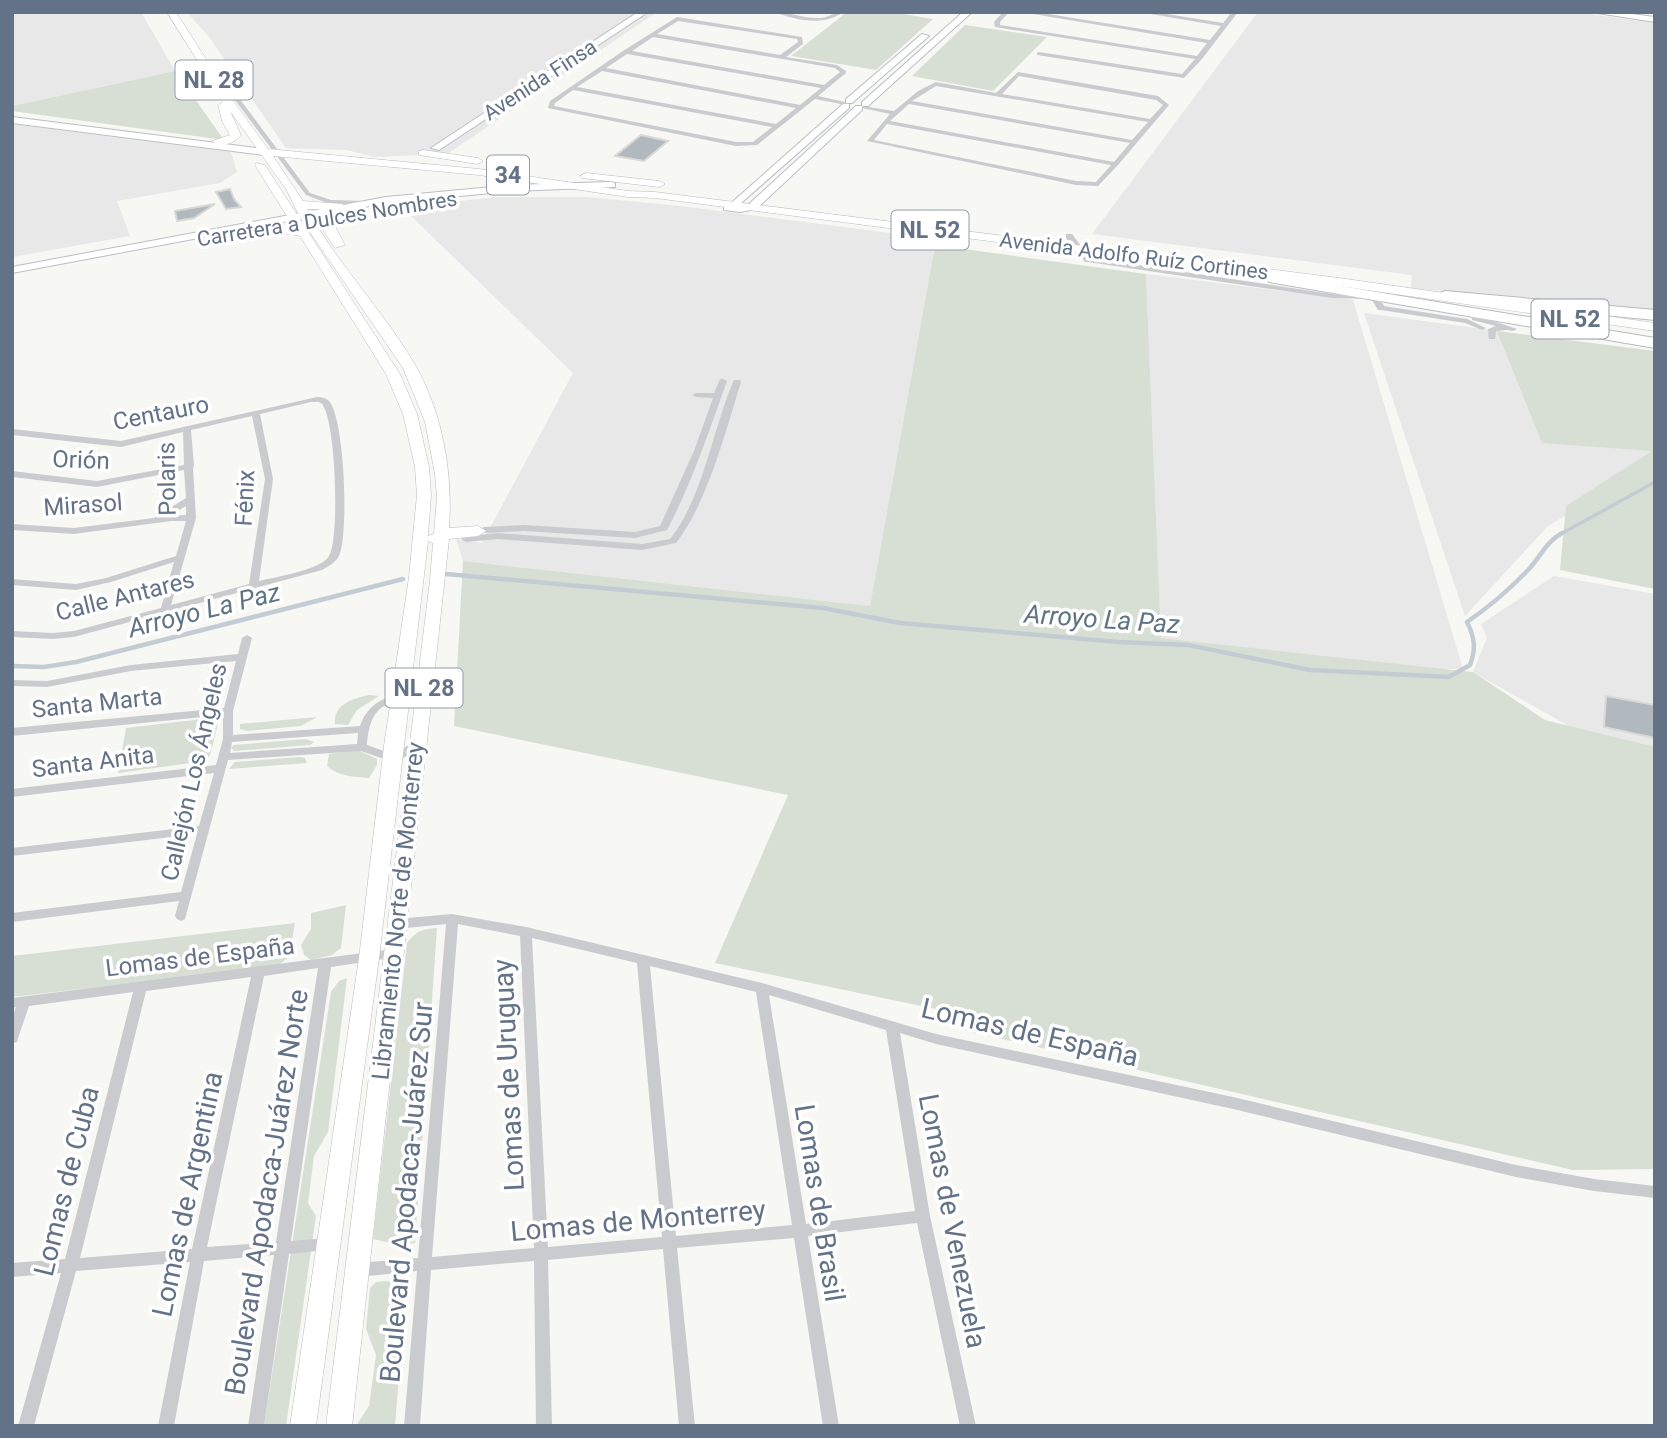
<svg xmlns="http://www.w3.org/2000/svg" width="1667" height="1438" viewBox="0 0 1667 1438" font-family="Roboto,sans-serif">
	<rect width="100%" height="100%" fill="#f7f7f3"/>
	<!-- built -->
	<g fill="#e7e8e7">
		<polygon points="12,12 141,12 175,71 12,106"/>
		<polygon points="187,12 657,12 447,154 374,157 347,150 286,148 210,38"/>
		<polygon points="1258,12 1574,12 1655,23 1655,311 1411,288 1412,275 1092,234"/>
		<polygon points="12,124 231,152 237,172 220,183 117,201 130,236 12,257"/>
		<polygon points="498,197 585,197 681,206 936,239 870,606 463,561 456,539 482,543 573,373 409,214 405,207"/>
		<polygon points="1146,274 1353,300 1463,669 1442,669 1161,638"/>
		<polygon points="1364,313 1655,352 1655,462 1548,526 1465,616"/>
		<polygon points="1554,576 1655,594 1655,848 1567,725 1473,672 1487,638 1481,624"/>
	</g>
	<!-- green -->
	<g fill="#d7dfd4">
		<polygon points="847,12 891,12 933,19 876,70 791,56"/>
		<polygon points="965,25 1047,37 993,91 912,76"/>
		<polygon points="175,71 224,140 12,111 12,106"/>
		<polygon points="935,245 1146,274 1161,638 1473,672 1545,720 1655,747 1655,1169 1573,1170 959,1029 955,1013 715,963 788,795 454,726 463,561 870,606"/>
		<polygon points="1497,331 1655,351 1655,589 1560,570 1566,506 1652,451 1542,443"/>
		<path d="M370,695L379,696L357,710L348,725L335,724C333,704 354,698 370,695Z"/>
		<polygon points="317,717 301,726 247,731 240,729 240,724"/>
		<polygon points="211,718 218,721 218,724 210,755 206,761 118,773 126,728"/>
		<polygon points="306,739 314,742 310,745 234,751 231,748 234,745"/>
		<path d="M358,750L377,759V765L369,778C355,777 337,776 327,766L329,754Z"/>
		<polygon points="300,757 305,758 307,763 229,769 235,762"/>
		<polygon points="346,905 341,948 332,955 311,960 304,955 301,945 311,929 311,913"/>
		<polygon points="295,923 289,957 277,966 12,997 12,956"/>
		<path d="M437,928L415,1243L400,1245L373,1239L407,943C416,931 422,929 437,928Z"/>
		<polygon points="347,978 328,1132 314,1156 308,1203 316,1216 286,1426 264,1426 331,992 339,981"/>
		<polygon points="386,1281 404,1284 406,1289 395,1426 356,1426 369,1406 376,1355 366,1329 370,1288 376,1282"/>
	</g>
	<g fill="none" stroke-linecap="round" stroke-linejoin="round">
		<!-- stream-far1 -->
		<polyline stroke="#c4ccd3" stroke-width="3.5" points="1559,535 1655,482"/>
		<!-- stream -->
		<g stroke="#c4ccd3" stroke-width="4.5">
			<path d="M446,574L823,608L900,623L1118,642L1188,645L1310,670L1449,677L1470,665C1476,649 1475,638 1467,622C1489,607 1511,588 1529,569C1541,556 1546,542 1562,533"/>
			<polyline points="12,666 44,667 76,662 403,579"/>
		</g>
	</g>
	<!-- building -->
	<g fill="#b1b8be" stroke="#d8d9d6" stroke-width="2">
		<polygon points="641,135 668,141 644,161 615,156"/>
		<polygon points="230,189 234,199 241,207 226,209 216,192"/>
		<polygon points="215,204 194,218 177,221 175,211"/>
		<polygon points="1606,696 1655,705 1655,738 1604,727"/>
	</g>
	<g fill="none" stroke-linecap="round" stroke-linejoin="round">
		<defs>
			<g id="secondary">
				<polygon points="638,12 648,12 439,150 431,148"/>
				<polygon points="963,12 972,12 868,106 862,106 862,110 756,209 740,212 724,210 724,206 729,205 843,104 849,104 849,108 740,204 749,204 856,106 862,106 862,102"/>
				<polygon points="1591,12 1616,12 1655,17 1655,22"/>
				<polygon points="922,34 929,36 852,103 846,103 846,99"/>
				<polygon points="12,117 264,149 269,152 264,155 12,123"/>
				<polygon points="611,182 615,183 615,187 512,191 386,203 12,273 12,267 386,197 512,185"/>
			</g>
			<g id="primary">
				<path d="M167,12H176L227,92L268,149L479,169L628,191L655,192L1339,278L1655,323V331L1339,286L655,198L628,197L479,175L273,156L303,201L342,204L348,207L342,210L307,209C338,265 385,312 417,368C443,416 453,474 449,528L478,526L486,531L478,536L449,539L352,1426H326L430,580L433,543L428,541L379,958L316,1426H290L359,958L384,746L409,577L417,495L415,467L403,414L386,374L300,236C286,232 264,235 254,228L260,224L293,226L255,165L256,163L265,165L400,374L417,414L429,467L431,495L428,536L434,534L437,497L435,474L425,422L403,368L301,219L286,189L230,111L241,135C234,144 221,148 212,141L230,135L222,121L218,105L223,102Z"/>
				<polygon points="423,150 478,158 483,161 478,164 419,155 419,151"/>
				<polygon points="586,173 659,181 665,184 659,187 582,178 580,176"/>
				<polygon points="352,208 362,210 334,225 345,245 335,248 321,227 325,221"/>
			</g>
			<g id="highway">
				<polygon points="1274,275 1655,338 1655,348 1269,282 1267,279 1269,276"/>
				<polygon points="1445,291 1655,310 1655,320 1440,299 1437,296 1440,293"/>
			</g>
		</defs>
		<!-- secondary casing -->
		<use href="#secondary" stroke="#babec4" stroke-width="2"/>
		<!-- primary casing -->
		<use href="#primary" stroke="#b9bcc1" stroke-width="1"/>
		<!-- highway casing -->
		<use href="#highway" stroke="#b8bbbf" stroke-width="2"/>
		<!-- street -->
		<g fill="#c9cbcf" fill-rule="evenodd">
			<path d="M774,12C790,12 805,19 821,18C829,17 834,12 843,12C824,27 795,20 774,12Z"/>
			<polygon points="1003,12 1009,12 1000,22 1000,25 1197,56 1207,43 1021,12 1036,12 1210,40 1221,26 1139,12 1154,12 1223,23 1232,12 1238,12 1202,59 1184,78 1037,55 1037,53 1039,52 1182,74 1195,59 995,27 994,22"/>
			<path d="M677,17L802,37L803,44L786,57L837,65L846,71V73L818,96L849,103L846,105L815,99L757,145L736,146L548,108L550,101L623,51ZM678,21L797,39L798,42L780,55L657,34ZM653,37L835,68L840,72L824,85L632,51ZM627,54L821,88L800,105L606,68ZM602,71L796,108L776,124L577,87ZM573,90L772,127L753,142H736L554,106L555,103Z"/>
			<path d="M1018,72L1158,96L1169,105L1118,165L1098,186L1076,185L867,141L890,114L862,108V106L894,111L918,91L936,82L996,93ZM1019,76L1156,100L1163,105L1150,119L1002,94ZM936,86L1148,122L1132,140L912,101ZM909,104L1130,143L1114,162L890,121ZM887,124L1111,165L1096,182L1076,181L874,140Z"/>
			<polygon points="220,92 239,98 310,193 331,200 365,201 367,202 367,204 330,204 306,195 235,100 220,94"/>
			<polygon points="1066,234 1072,234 1090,258 1332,294 1375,296 1378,296 1384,306 1467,319 1486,328 1482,330 1465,323 1381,310 1378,310 1372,300 1369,299 1332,298 1088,262 1085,262 1066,238"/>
			<polygon points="1472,316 1478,316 1517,329 1513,331 1507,330 1496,331 1495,339 1489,339 1488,329 1496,326 1472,320"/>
			<path d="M720,379H723L727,381C709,431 692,483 667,530L635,538L524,531L484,533L479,530L484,527L524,525L635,532L660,526L694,451L713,398L696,397L692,395L696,393H714Z"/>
			<path d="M734,380H740L741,382C726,430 707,504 676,543L642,550L498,539L466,542L461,539L466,536L498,533L642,544L670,539C704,496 712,430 734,380Z"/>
			<path d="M317,397C321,397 325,398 328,400C345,415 349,535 339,556C335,563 329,566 322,570L74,637L53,639L12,637V631L53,633L74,631L161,608L174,562L111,582L76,590L12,585V579L76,584L106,578L176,556L186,521H171L74,534L12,530V524L74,528L154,518L186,498L184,470L97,487L12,477V471L97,481L184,465L183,432L121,447L12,435V429L121,441ZM311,402C315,402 318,401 321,403C336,415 340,540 329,556C321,570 275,577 259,581L273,479L260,414ZM252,416L265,479L249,584L171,605L196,518L193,468L194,466L191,430ZM186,506V515L169,516Z"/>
			<path d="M247,635L252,638L233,711V735L360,726C370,697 402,686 426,706L421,709C414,707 406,703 398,703C374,702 368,726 367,745L384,751L398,752L416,740L420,741L421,744L414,753L398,760L384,759L361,751L228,760L185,919L181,921L177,919L175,916L179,901L12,922V913L181,892L197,834L12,856V848L199,826L214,773L12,797V789L216,765L223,739V715L12,736V728L224,708L236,661L131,671L47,687L12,686V680L47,681L131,665L238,654L242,638ZM358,733L357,744L230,753L232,742Z"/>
			<path d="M452,914L526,927L762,983L936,1034L1233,1097L1516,1165L1594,1179L1655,1186V1198L1594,1191L1516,1177L1233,1109L936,1044L900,1033L930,1216L976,1426H960L917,1223L808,1236L839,1426H823L794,1238L677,1248L695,1426H679L663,1249L548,1260L552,1426H536L534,1261L431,1270L420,1426H404L417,1271L358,1277L353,1275L351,1270L353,1265L358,1263L418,1258L446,924L396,929L392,927L390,924L392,921L396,919ZM458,924L520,936L534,1248L432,1257ZM532,938L637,963L662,1237L548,1247ZM650,966L756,992L792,1225L676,1236ZM769,995L886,1030L915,1211L806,1224Z"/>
			<path d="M394,949L398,951L400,954L398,957L331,967L291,1241L328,1238L333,1239L335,1244L333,1249L328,1250L289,1254L264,1426H248L274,1255L204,1261L174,1426H158L190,1262L76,1271L34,1426H18L61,1273L12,1277V1263L65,1259L133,992L29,1006L18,1038L17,1042L12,1043V1018L16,1007L12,1008V998ZM318,968L276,1242L207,1247L264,976ZM251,977L192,1249L80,1258L146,991Z"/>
		</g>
		<!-- secondary -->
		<use href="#secondary" fill="#fff" fill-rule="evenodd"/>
		<!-- primary -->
		<use href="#primary" fill="#fff" fill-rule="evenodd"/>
		<!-- highway -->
		<use href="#highway" fill="#fff" fill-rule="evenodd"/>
	</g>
	<g text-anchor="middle" stroke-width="7" stroke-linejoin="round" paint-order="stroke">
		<!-- far-street labels -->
		<g font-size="21" fill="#637287" stroke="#fff">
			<text transform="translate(540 80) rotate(-33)" y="7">Avenida Finsa</text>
			<text transform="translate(327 219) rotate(-9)" y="7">Carretera a Dulces Nombres</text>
			<text transform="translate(1134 256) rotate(7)" y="7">Avenida Adolfo Ruíz Cortines</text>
		</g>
		<!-- shield labels -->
		<g fill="#fff" stroke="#929cab" stroke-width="2">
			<rect x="175.5" y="60.5" width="77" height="39" rx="5"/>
			<rect x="487" y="155.5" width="42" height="39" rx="5"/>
			<rect x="891.5" y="210.5" width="77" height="39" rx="5"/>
			<rect x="1531.5" y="299.5" width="77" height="39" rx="5"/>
			<rect x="385.5" y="668.5" width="77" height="39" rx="5"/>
		</g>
		<g font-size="23" font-weight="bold" fill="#637287">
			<text x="214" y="88">NL 28</text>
			<text x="508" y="183">34</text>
			<text x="930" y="238">NL 52</text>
			<text x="1570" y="327">NL 52</text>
			<text x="424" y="696">NL 28</text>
		</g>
		<!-- street labels -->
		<g font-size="24" fill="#637287" stroke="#fff">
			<text transform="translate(161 413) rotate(-11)" y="8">Centauro</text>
			<text transform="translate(81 460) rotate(2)" y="8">Orión</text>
			<text transform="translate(167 479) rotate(-91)" y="8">Polaris</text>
			<text transform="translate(245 498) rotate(-87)" y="8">Fénix</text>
			<text transform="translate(83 505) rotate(-4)" y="8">Mirasol</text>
			<text transform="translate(125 596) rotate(-14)" y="8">Calle Antares</text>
			<text transform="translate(97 703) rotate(-6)" y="8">Santa Marta</text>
			<text transform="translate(93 762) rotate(-7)" y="8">Santa Anita</text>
			<text transform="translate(194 772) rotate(-77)" y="8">Callejón Los Ángeles</text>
			<text transform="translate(398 911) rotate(-84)" y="8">Libramiento Norte de Monterrey</text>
			<text transform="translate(200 957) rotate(-7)" y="8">Lomas de España</text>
		</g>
		<!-- water labels -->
		<g font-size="26" font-style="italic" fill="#5f7483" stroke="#fff">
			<text transform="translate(204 610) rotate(-14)" y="9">Arroyo La Paz</text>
			<text transform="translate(1102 619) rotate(4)" y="9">Arroyo La Paz</text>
		</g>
		<!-- near-street labels -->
		<g font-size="28" fill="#637287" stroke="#fff">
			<text transform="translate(1030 1032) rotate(13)" y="10">Lomas de España</text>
			<text transform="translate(508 1075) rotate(-93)" y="10">Lomas de Uruguay</text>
			<text transform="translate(66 1181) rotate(-76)" y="10">Lomas de Cuba</text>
			<text transform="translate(266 1192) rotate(-81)" y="10">Boulevard Apodaca-Juárez Norte</text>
			<text transform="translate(406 1192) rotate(-85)" y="10">Boulevard Apodaca-Juárez Sur</text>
			<text transform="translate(187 1194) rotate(-78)" y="10">Lomas de Argentina</text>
			<text transform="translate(820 1203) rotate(81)" y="10">Lomas de Brasil</text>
			<text transform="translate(638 1220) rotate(-5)" y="10">Lomas de Monterrey</text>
			<text transform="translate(953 1221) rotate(79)" y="10">Lomas de Venezuela</text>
		</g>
	</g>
	<!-- border -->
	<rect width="1667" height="1438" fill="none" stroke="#637287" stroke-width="28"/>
</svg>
